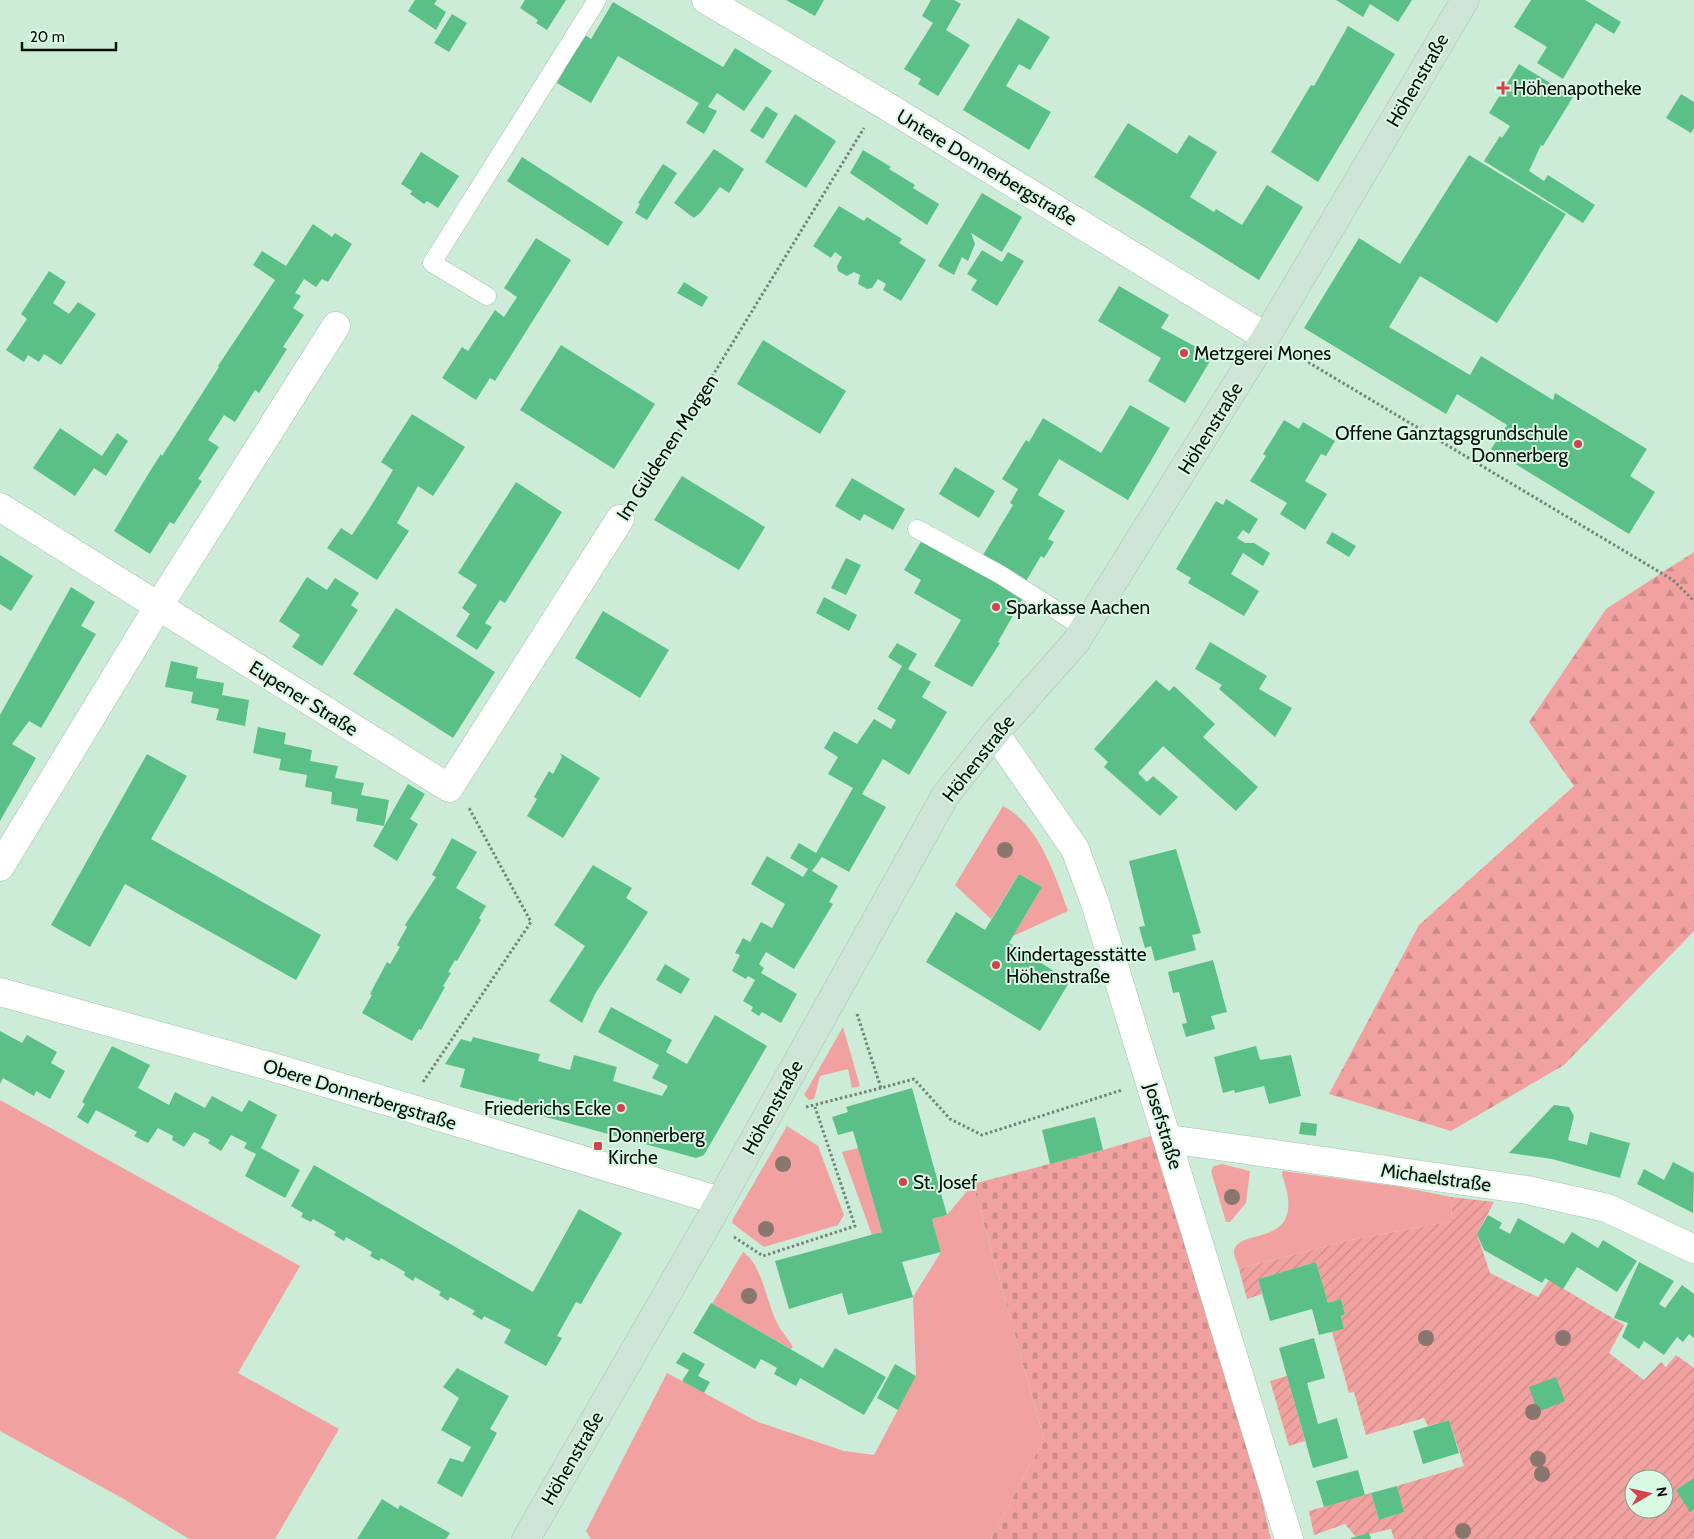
<svg xmlns="http://www.w3.org/2000/svg" width="1694" height="1539" viewBox="0 0 1694 1539" font-family="Cabin,sans-serif">
	<defs>
		<pattern id="forest-firs" width="22" height="20" patternUnits="userSpaceOnUse" patternTransform="scale(1.25)"><rect width="22" height="20" fill="#f1a2a0"/><path d="M5 1l3.5 6h-7zM16 11l3.5 6h-7z" fill="#cd8a88"/></pattern>
		<pattern id="cemetery-stones" width="16" height="16" patternUnits="userSpaceOnUse" patternTransform="scale(1.25)"><rect width="16" height="16" fill="#f1a2a0"/><path d="M2 7V4a2 2 0 0 1 4 0v3zM10 15v-3a2 2 0 0 1 4 0v3z" fill="#cd8a88"/></pattern>
		<pattern id="garden-furrows" width="10" height="10" patternUnits="userSpaceOnUse" patternTransform="scale(1.25)"><rect width="10" height="10" fill="#f1a2a0"/><path d="M-1 1l2-2M0 10L10 0M9 11l2-2" fill="none" stroke="#cd8a88"/></pattern>
	</defs>
	<rect width="100%" height="100%" fill="#cdecd8"/>
	<!-- green -->
	<g fill="#f1a2a0">
		<path d="M1003,806C1039,825 1055,875 1068,911L1013,936L1042,887L1019,874L991,919L955,885Z"/>
		<polygon points="843,1027 860,1086 852,1088 848,1069 820,1076 814,1099 809,1100 804,1095"/>
		<polygon points="0,1100 300,1266 238,1373 339,1429 275,1539 189,1539 122,1498 0,1431"/>
		<polygon points="787,1126 818,1146 844,1215 838,1225 764,1247 732,1223 733,1219"/>
		<polygon points="858,1148 882,1232 872,1235 842,1152"/>
		<polygon points="1222,1164 1250,1171 1246,1203 1230,1222 1226,1222 1211,1171 1214,1166"/>
		<path d="M1283,1171L1402,1187L1451,1197L1452,1221L1346,1241L1239,1269C1238,1264 1235,1259 1234,1254C1232,1224 1311,1254 1282,1175Z"/>
		<polygon points="973,1184 1044,1439 991,1539 591,1539 586,1531 667,1373 758,1422 844,1451 874,1455 916,1376 913,1297 941,1252 932,1219 947,1215"/>
		<path d="M743,1252C762,1264 767,1304 777,1323C781,1331 788,1339 793,1347L791,1349L712,1304Z"/>
	</g>
	<!-- forest -->
	<polygon fill="url(#forest-firs)" points="1694,552 1694,931 1564,1065 1451,1131 1329,1094 1419,925 1574,786 1529,722 1606,609"/>
	<!-- cemetery -->
	<polygon fill="url(#cemetery-stones)" points="1157,1134 1247,1436 1271,1539 991,1539 1044,1439 973,1184 1103,1150"/>
	<!-- garden -->
	<g fill="url(#garden-furrows)" fill-rule="evenodd">
		<path d="M1451,1197L1494,1202L1477,1234L1490,1273L1538,1297L1549,1280L1624,1325L1609,1353L1644,1380L1661,1362L1666,1367L1676,1355L1694,1368V1539H1394L1391,1529L1356,1537L1345,1524L1314,1535L1309,1511L1371,1493L1379,1520L1404,1512L1397,1486L1464,1466L1449,1420L1428,1426L1424,1418L1366,1435L1354,1392L1349,1393L1332,1332L1344,1329L1341,1316L1345,1314L1341,1299L1328,1303L1316,1262L1258,1279L1262,1294L1247,1299L1239,1269L1346,1241L1452,1221ZM1634,1479H1664V1509H1634Z"/>
		<polygon points="1287,1376 1305,1441 1289,1446 1270,1381"/>
	</g>
	<!-- building -->
	<g fill="#5bc087">
		<polygon points="415,0 437,0 434,4 446,12 436,30 408,11"/>
		<polygon points="525,0 566,0 547,30 536,23 538,20 520,8"/>
		<polygon points="786,0 824,0 815,16"/>
		<polygon points="931,0 954,0 961,4 946,30 970,45 938,96 918,84 921,79 904,69 933,23 922,16"/>
		<polygon points="1336,0 1412,0 1398,22 1370,4 1363,17"/>
		<polygon points="1531,0 1585,0 1621,22 1614,34 1596,23 1563,79 1537,63 1547,47 1514,27"/>
		<polygon points="613,2 723,67 735,48 772,71 744,111 717,93 708,107 717,111 704,134 686,123 699,103 618,56 591,103 557,83 584,34 591,39"/>
		<polygon points="452,14 467,23 449,52 434,43"/>
		<polygon points="1018,18 1050,37 1030,70 1019,64 1006,86 1051,112 1029,150 963,110"/>
		<polygon points="1348,26 1395,54 1318,182 1271,152 1311,85 1314,86"/>
		<polygon points="1519,64 1573,97 1543,146 1541,145 1529,171 1544,181 1548,175 1595,205 1583,223 1484,161 1500,136 1502,138 1510,126 1489,113"/>
		<polygon points="1681,94 1694,102 1694,128 1691,133 1666,118"/>
		<polygon points="766,106 778,114 763,139 750,131"/>
		<polygon points="795,114 836,141 806,188 765,162"/>
		<polygon points="1128,123 1177,154 1189,135 1217,152 1190,197 1214,212 1216,209 1242,225 1267,185 1303,207 1259,280 1094,177"/>
		<polygon points="714,149 744,169 729,193 720,187 701,212 694,218 674,203"/>
		<polygon points="863,150 891,167 889,169 915,185 913,188 939,204 927,225 850,173"/>
		<polygon points="421,152 459,176 438,208 427,201 424,204 410,194 412,191 401,184"/>
		<polygon points="1469,155 1566,214 1497,323 1420,276 1389,327 1470,375 1481,356 1553,400 1555,393 1647,449 1630,476 1655,492 1629,534 1491,449 1507,425 1457,394 1446,414 1304,328 1359,238 1400,264"/>
		<polygon points="522,157 623,222 608,246 507,181"/>
		<polygon points="663,164 677,173 647,220 635,213 640,204 638,203"/>
		<polygon points="982,193 1022,217 1002,252 971,233 975,244 968,261 962,257 954,275 938,266"/>
		<polygon points="839,206 864,221 867,217 902,239 899,243 926,260 901,301 883,290 886,284 878,279 872,288 867,289 858,284 860,275 854,272 847,276 838,271 837,266 842,257 835,252 831,258 813,246"/>
		<polygon points="313,224 332,237 335,233 352,244 328,282 322,279 316,287 304,279 295,293 301,296 293,308 304,315 283,347 287,349 259,393 255,390 235,422 224,415 208,440 219,447 198,479 202,481 174,524 170,522 150,554 114,531 147,476 161,454 162,456 219,367 218,366 275,280 253,265 262,251 286,266"/>
		<polygon points="536,238 571,260 495,381 490,378 476,400 442,378 462,347 468,351 495,310 504,317 517,297 504,288"/>
		<polygon points="982,250 1002,262 1008,252 1024,261 997,306 971,290 977,280 967,274"/>
		<polygon points="49,271 66,282 53,303 69,314 78,302 96,314 61,365 44,354 39,362 28,355 24,362 6,350 27,319 21,314"/>
		<polygon points="684,282 708,297 702,307 677,293"/>
		<polygon points="1119,286 1169,315 1161,328 1213,356 1185,403 1148,381 1161,358 1098,321"/>
		<polygon points="763,340 846,391 820,434 737,384"/>
		<polygon points="561,345 655,404 614,469 520,410"/>
		<polygon points="1130,405 1170,428 1128,500 1059,459 1038,495 1065,511 1048,539 1054,542 1044,558 1041,556 1026,581 983,555 1013,505 1010,503 1018,489 1002,479 1026,440 1029,442 1043,418 1101,453"/>
		<polygon points="412,414 465,447 433,496 418,486 397,523 409,531 377,580 327,548 341,528 352,535 371,506 393,470 381,462"/>
		<polygon points="1284,420 1299,429 1303,422 1335,441 1326,456 1321,454 1305,481 1327,494 1305,530 1280,514 1287,503 1250,481 1266,456 1263,454"/>
		<polygon points="60,428 102,456 117,433 128,441 106,476 94,468 75,496 33,468"/>
		<polygon points="955,467 995,491 979,518 939,494"/>
		<polygon points="682,476 765,527 739,570 654,520"/>
		<polygon points="852,478 905,509 893,530 864,514 860,521 835,506"/>
		<polygon points="516,482 562,512 505,603 500,600 485,623 492,627 477,650 456,636 470,614 462,608 477,585 458,573"/>
		<polygon points="1226,499 1258,519 1249,534 1243,530 1237,538 1245,543 1254,543 1270,553 1263,566 1243,553 1231,574 1259,591 1244,616 1188,583 1191,578 1176,569 1216,501 1223,505"/>
		<polygon points="1332,532 1356,546 1349,557 1326,543"/>
		<polygon points="922,540 979,573 981,570 1024,596 998,642 1000,643 972,687 934,666 961,620 914,593 921,580 904,570"/>
		<polygon points="0,555 33,576 11,611 0,604"/>
		<polygon points="846,558 861,565 846,595 831,588"/>
		<polygon points="307,577 327,590 335,578 359,593 351,605 358,610 322,666 292,647 300,635 279,621"/>
		<polygon points="71,587 95,602 81,626 96,634 41,728 29,721 12,744 36,758 0,821 0,715"/>
		<polygon points="824,597 857,615 849,631 816,613"/>
		<polygon points="396,608 495,672 453,738 353,674"/>
		<polygon points="603,611 669,650 640,698 575,658"/>
		<polygon points="1210,642 1267,676 1259,689 1292,708 1275,737 1219,689 1222,685 1195,669"/>
		<polygon points="897,643 917,654 908,669 931,682 922,697 947,712 909,775 883,759 862,794 886,807 849,872 822,857 812,871 838,886 829,902 833,904 794,969 766,952 759,964 764,968 761,973 797,994 781,1023 762,1012 759,1016 751,1011 753,1007 743,1001 755,980 748,976 746,979 732,971 740,955 735,953 743,938 750,942 761,922 772,928 785,904 751,884 767,856 803,877 808,869 790,858 799,843 816,853 853,788 828,774 838,757 824,748 834,731 857,744 874,719 891,729 896,720 877,709 902,666 888,657"/>
		<polygon points="171,661 198,667 196,678 224,683 222,695 249,700 245,726 216,720 219,709 191,703 193,692 165,687"/>
		<polygon points="1156,680 1169,691 1174,686 1215,724 1203,737 1258,787 1236,811 1163,746 1138,773 1147,782 1153,776 1178,797 1160,816 1104,767 1108,762 1094,749"/>
		<polygon points="258,727 286,733 284,744 312,750 310,761 338,766 335,778 364,783 361,795 389,800 384,826 356,821 358,809 331,804 332,792 305,787 307,775 279,770 281,759 253,753"/>
		<polygon points="560,753 600,778 563,838 527,816 537,799 534,797 549,771 553,774 562,757"/>
		<polygon points="147,754 187,776 151,839 321,935 296,980 125,884 90,947 51,925"/>
		<polygon points="408,784 425,794 410,819 418,824 397,861 373,846"/>
		<polygon points="452,838 477,852 456,888 486,906 479,918 481,920 457,961 455,960 448,972 451,973 443,986 445,987 421,1030 419,1029 412,1041 362,1013 372,995 370,994 387,962 390,964 400,947 397,945 407,927 405,925 436,877 432,875"/>
		<polygon points="1176,849 1201,933 1192,935 1196,950 1155,961 1151,946 1145,948 1139,927 1145,926 1129,861"/>
		<polygon points="593,865 632,888 626,898 648,912 595,994 582,1023 549,1001 585,946 554,925"/>
		<polygon points="1019,874 1042,887 1009,943 1070,981 1040,1031 926,962 956,912 985,930"/>
		<polygon points="1213,960 1227,1012 1211,1016 1215,1029 1186,1037 1182,1024 1187,1023 1179,992 1173,993 1168,972"/>
		<polygon points="665,964 690,979 681,994 656,980"/>
		<polygon points="611,1007 672,1040 666,1052 687,1064 715,1015 767,1046 704,1155 696,1158 524,1111 526,1104 460,1087 465,1069 445,1064 461,1039 471,1042 473,1037 540,1054 538,1061 570,1070 574,1055 617,1067 613,1081 662,1096 668,1086 652,1078 659,1065 598,1032"/>
		<polygon points="0,1031 22,1043 27,1035 57,1052 51,1063 65,1071 50,1099 36,1091 34,1096 3,1078 0,1084"/>
		<polygon points="112,1046 150,1065 138,1088 169,1105 175,1092 205,1108 212,1096 242,1112 249,1100 277,1115 261,1148 300,1170 285,1198 245,1176 256,1154 244,1148 247,1143 231,1135 221,1151 208,1143 210,1140 194,1132 184,1147 172,1140 173,1136 158,1128 148,1143 134,1136 137,1132 96,1110 88,1124 77,1117 85,1104 82,1102"/>
		<polygon points="1256,1046 1260,1060 1291,1055 1301,1096 1269,1104 1264,1086 1235,1093 1234,1090 1223,1093 1214,1057"/>
		<polygon points="912,1088 947,1215 932,1219 941,1252 902,1262 913,1297 848,1315 842,1293 789,1309 775,1261 882,1232 853,1131 838,1135 832,1117 848,1112 846,1107"/>
		<polygon points="1554,1105 1569,1107 1574,1116 1568,1140 1587,1145 1590,1132 1630,1143 1620,1178 1552,1159 1509,1153"/>
		<polygon points="1095,1117 1103,1150 1050,1164 1042,1130"/>
		<polygon points="1301,1122 1317,1124 1316,1136 1299,1134"/>
		<polygon points="1673,1162 1694,1173 1693,1213 1637,1184 1644,1169 1664,1180"/>
		<polygon points="314,1165 533,1292 579,1209 622,1233 581,1304 576,1302 557,1336 562,1338 546,1366 504,1343 511,1330 484,1316 482,1320 472,1314 475,1311 450,1297 448,1301 439,1295 441,1292 415,1277 413,1281 404,1275 405,1272 381,1258 379,1261 370,1256 372,1252 346,1237 344,1241 334,1235 336,1232 313,1219 311,1222 301,1217 303,1213 291,1206"/>
		<polygon points="1488,1215 1502,1223 1499,1228 1510,1234 1518,1218 1564,1244 1572,1232 1598,1248 1603,1240 1637,1261 1617,1292 1577,1267 1563,1289 1545,1278 1542,1283 1484,1250 1477,1234"/>
		<polygon points="1316,1262 1328,1303 1341,1299 1345,1314 1341,1316 1344,1329 1319,1335 1312,1309 1270,1321 1258,1279"/>
		<polygon points="1639,1262 1674,1281 1659,1304 1665,1308 1682,1285 1694,1294 1694,1338 1689,1334 1683,1342 1677,1337 1664,1355 1644,1341 1639,1349 1622,1337 1628,1323 1614,1318"/>
		<polygon points="711,1303 823,1368 835,1348 886,1377 864,1415 800,1378 796,1386 774,1374 777,1368 761,1359 755,1369 693,1333"/>
		<polygon points="1314,1338 1325,1378 1307,1383 1318,1424 1337,1418 1348,1458 1313,1468 1279,1348"/>
		<polygon points="683,1352 705,1364 698,1376 710,1382 704,1393 682,1381 689,1370 676,1363"/>
		<polygon points="895,1364 916,1376 898,1410 877,1398"/>
		<polygon points="457,1368 509,1396 490,1429 497,1433 462,1497 437,1483 450,1458 463,1462 471,1447 441,1430 459,1398 443,1387"/>
		<polygon points="1556,1377 1565,1401 1538,1412 1529,1387"/>
		<polygon points="1449,1420 1459,1453 1423,1464 1413,1431"/>
		<polygon points="1358,1470 1365,1495 1324,1507 1316,1481"/>
		<polygon points="1694,1478 1694,1509 1690,1512 1676,1490"/>
		<polygon points="1397,1486 1404,1512 1379,1520 1371,1493"/>
		<polygon points="382,1499 398,1509 400,1505 450,1533 446,1539 357,1539"/>
		<polygon points="1369,1533 1371,1539 1351,1539 1351,1538"/>
	</g>
	<g fill="none" stroke-linecap="round" stroke-linejoin="round">
		<defs>
			<g id="lane">
				<polyline points="487,296 432,263 597,0"/>
				<polyline points="917,529 1001,575 1084,628"/>
			</g>
			<g id="street">
				<polyline points="706,0 880,102 1266,337"/>
				<polyline points="0,507 449,788 620,519"/>
				<polyline points="995,733 1075,849 1095,903 1289,1539"/>
				<polyline points="0,867 158,607 336,326"/>
				<polyline points="0,992 276,1068 720,1201"/>
				<polyline points="1169,1139 1527,1190 1607,1208 1694,1249"/>
			</g>
			<polyline id="secondary" points="526,1539 709,1221 945,796 995,733 1075,643 1266,337 1465,0"/>
		</defs>
		<!-- lane casing -->
		<use href="#lane" stroke="#a6c3b0" stroke-width="19"/>
		<!-- street casing -->
		<use href="#street" stroke="#a6c3b0" stroke-width="29"/>
		<!-- secondary casing -->
		<use href="#secondary" stroke="#a6c3b0" stroke-width="29"/>
		<!-- path -->
		<g stroke="#718678" stroke-width="3" stroke-dasharray="2.5 2.5" stroke-linecap="butt">
			<polyline points="1291,352 1673,580 1694,601"/>
			<polyline points="639,496 864,128"/>
			<polyline points="857,1014 881,1088 914,1079 950,1119 982,1135 1122,1090"/>
			<polyline points="423,1082 531,922 469,808"/>
			<polyline points="806,1107 881,1088"/>
			<polyline points="734,1237 763,1256 855,1226 815,1107"/>
		</g>
		<!-- lane -->
		<use href="#lane" stroke="#fff" stroke-width="18"/>
		<!-- street -->
		<use href="#street" stroke="#fff" stroke-width="28"/>
		<!-- secondary -->
		<use href="#secondary" stroke="#cde4d7" stroke-width="28"/>
	</g>
	<!-- trees -->
	<g fill="#8a756f">
		<circle cx="1005" cy="850" r="8"/>
		<circle cx="783" cy="1164" r="8"/>
		<circle cx="1232" cy="1197" r="8"/>
		<circle cx="766" cy="1229" r="8"/>
		<circle cx="749" cy="1296" r="8"/>
		<circle cx="1426" cy="1338" r="8"/>
		<circle cx="1563" cy="1338" r="8"/>
		<circle cx="1533" cy="1412" r="8"/>
		<circle cx="1538" cy="1459" r="8"/>
		<circle cx="1542" cy="1474" r="8"/>
		<circle cx="1463" cy="1531" r="8"/>
	</g>
	<!-- markers -->
	<g fill="#d3434c" stroke="#daf9e5" stroke-width="2">
		<path d="M1500.5 80.5h5v5h5v5h-5v5h-5v-5h-5v-5h5z"/>
		<circle cx="1184" cy="353" r="5"/>
		<circle cx="1578" cy="444" r="5"/>
		<circle cx="996" cy="607" r="5"/>
		<circle cx="996" cy="965" r="5"/>
		<circle cx="621" cy="1108" r="5"/>
		<rect x="593" y="1141" width="10" height="10" rx="2.5"/>
		<circle cx="903" cy="1182" r="5"/>
	</g>
	<g text-anchor="middle" stroke-width="4" stroke-linejoin="round" paint-order="stroke">
		<!-- street labels -->
		<g font-size="19" fill="#050e08" stroke="#daf9e5">
			<text transform="translate(1417 80) rotate(-60)" y="7">Höhenstraße</text>
			<text transform="translate(987 167) rotate(31)" y="7">Untere Donnerbergstraße</text>
			<text transform="translate(1210 428) rotate(-58)" y="7">Höhenstraße</text>
			<text transform="translate(667 447) rotate(-57)" y="7">Im Güldenen Morgen</text>
			<text transform="translate(304 698) rotate(32)" y="7">Eupener Straße</text>
			<text transform="translate(978 758) rotate(-52)" y="7">Höhenstraße</text>
			<text transform="translate(360 1094) rotate(17)" y="7">Obere Donnerbergstraße</text>
			<text transform="translate(772 1107) rotate(-61)" y="7">Höhenstraße</text>
			<text transform="translate(1164 1126) rotate(73)" y="7">Josefstraße</text>
			<text transform="translate(1436 1177) rotate(8)" y="7">Michaelstraße</text>
			<text transform="translate(572 1458) rotate(-60)" y="7">Höhenstraße</text>
		</g>
		<!-- poi labels -->
		<g font-size="19" fill="#050e08" stroke="#daf9e5" text-anchor="start">
			<text x="1513" y="95">Höhenapotheke</text>
			<text x="1194" y="360">Metzgerei Mones</text>
			<text x="1568" y="440" text-anchor="end">Offene Ganztagsgrundschule<tspan x="1568" dy="22">Donnerberg</tspan></text>
			<text x="1006" y="614">Sparkasse Aachen</text>
			<text x="1006" y="961">Kindertagesstätte<tspan x="1006" dy="22">Höhenstraße</tspan></text>
			<text x="611" y="1115" text-anchor="end">Friederichs Ecke</text>
			<text x="608" y="1142">Donnerberg<tspan x="608" dy="22">Kirche</tspan></text>
			<text x="913" y="1189">St. Josef</text>
		</g>
	</g>
	<!-- north arrow -->
	<g transform="translate(1649 1494) rotate(81)"><circle r="24" fill="#daf9e5" stroke="#859b8d"/>
	<path d="M0-4L9 19L0 12L-9 19Z" fill="#d3434c"/>
	<text y="-8" font-size="14" font-weight="bold" text-anchor="middle" fill="#050e08">N</text>
	</g>
	<!-- scale -->
	<path d="M22 42v8h94v-8" fill="none" stroke="#050e08" stroke-width="2.5"/>
	<text x="30" y="42" font-size="15" fill="#050e08" stroke="#daf9e5" stroke-width="4" paint-order="stroke">20 m</text>
</svg>
